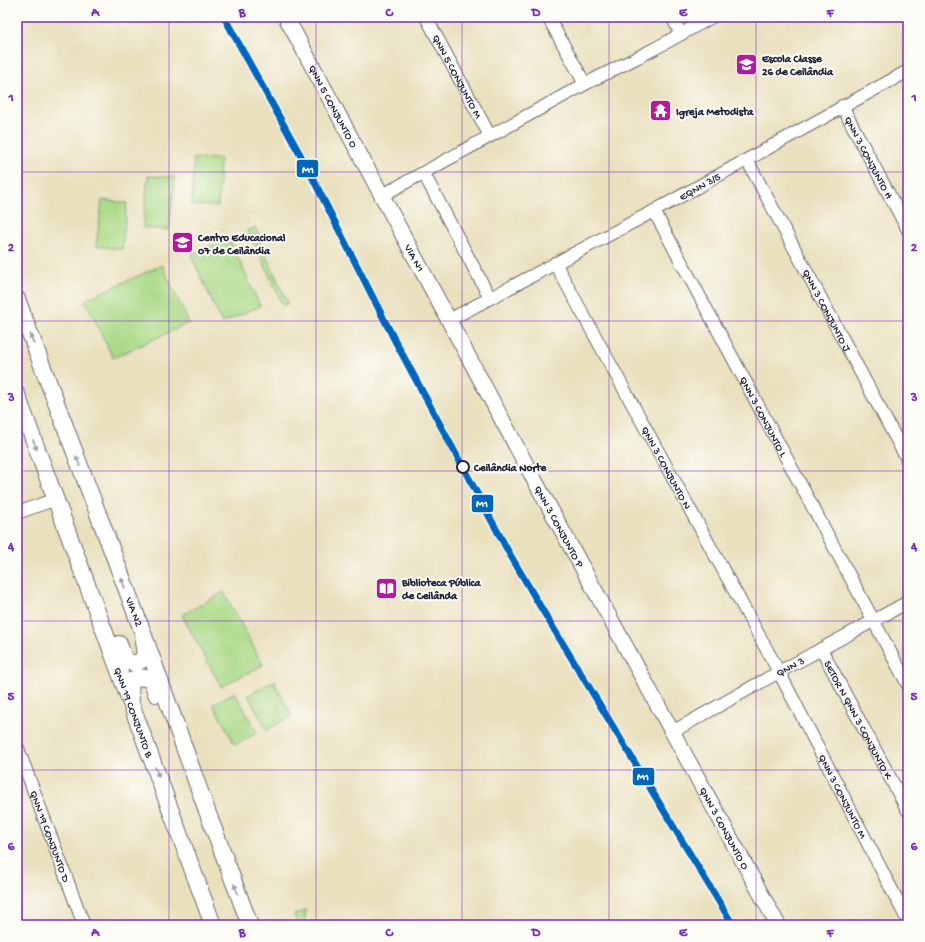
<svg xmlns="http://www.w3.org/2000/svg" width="925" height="942" viewBox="0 0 925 942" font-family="'Gochi Hand',sans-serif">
	<defs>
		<pattern id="grass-tufts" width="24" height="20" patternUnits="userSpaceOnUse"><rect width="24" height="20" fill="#abd987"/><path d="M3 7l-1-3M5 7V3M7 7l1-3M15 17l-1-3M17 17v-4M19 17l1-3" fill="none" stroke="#93ba75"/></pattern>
	</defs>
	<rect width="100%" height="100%" fill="#fdfcf7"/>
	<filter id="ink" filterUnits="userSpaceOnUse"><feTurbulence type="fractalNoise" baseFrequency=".025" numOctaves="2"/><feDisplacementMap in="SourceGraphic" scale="8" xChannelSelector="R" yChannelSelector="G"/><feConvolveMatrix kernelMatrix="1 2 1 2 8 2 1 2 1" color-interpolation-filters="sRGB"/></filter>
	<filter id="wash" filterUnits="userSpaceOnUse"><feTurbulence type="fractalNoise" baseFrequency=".012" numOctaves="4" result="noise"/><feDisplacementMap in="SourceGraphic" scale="16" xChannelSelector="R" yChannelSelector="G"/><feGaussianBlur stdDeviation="0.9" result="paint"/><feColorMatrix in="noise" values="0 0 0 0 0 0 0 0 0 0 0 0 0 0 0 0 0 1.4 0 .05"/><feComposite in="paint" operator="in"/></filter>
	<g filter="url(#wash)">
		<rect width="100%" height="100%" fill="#e9e0bd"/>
		<!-- grass -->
		<polygon fill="url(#grass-tufts)" stroke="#667e61" points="306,910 304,925 299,925 294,915"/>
		<!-- garden -->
		<g fill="#abd987" stroke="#667e61">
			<polygon points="194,158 220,159 218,206 192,205"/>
			<polygon points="148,176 175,177 169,230 143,228"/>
			<polygon points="102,200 127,203 122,249 96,246"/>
			<polygon points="255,227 261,240 259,241 288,303 283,306 255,243 253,243 247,231"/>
			<polygon points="229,238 260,306 222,323 191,255"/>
			<polygon points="162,265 189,323 113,358 85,300"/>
			<polygon points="224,592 263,665 221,687 182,615"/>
			<polygon points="276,680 275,684 292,716 267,730 248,695"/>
			<polygon points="235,692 257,733 235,745 213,704"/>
		</g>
	</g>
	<g filter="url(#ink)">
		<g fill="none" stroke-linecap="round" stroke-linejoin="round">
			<defs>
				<g id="minor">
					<path id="s1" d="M426,17L490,136"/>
					<polyline points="548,17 585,84"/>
					<polyline points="672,17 681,34"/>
					<path id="s2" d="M842,106L908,230"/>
					<path id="s3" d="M747,160L908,461"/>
					<polyline points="424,174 490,298"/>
					<polyline points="381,196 585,84 656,48 712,17"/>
					<path id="s4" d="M654,211L908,685"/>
					<path id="s5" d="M555,263L779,672L908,921"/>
					<path id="s6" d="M449,320L654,211L908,71"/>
					<polyline points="17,513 56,499"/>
					<path id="s7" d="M821,649L908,811"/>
					<path id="s8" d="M672,732L779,672L908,602"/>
					<path id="s9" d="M17,746L84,925"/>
				</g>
				<g id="tertiary">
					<path id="s10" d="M286,17L535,481L778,925"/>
				</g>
				<g id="secondary">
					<path id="s11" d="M17,299L140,625L207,811L250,925"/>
					<path id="s12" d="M17,395L213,925"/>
					<path d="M119,644C122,652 124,664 135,663C140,662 142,660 145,655L143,642"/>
					<path d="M131,698C130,688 128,681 139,677L151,679L156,694"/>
				</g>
			</defs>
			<!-- minor casing -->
			<use href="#minor" stroke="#686468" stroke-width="14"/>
			<!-- tertiary casing -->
			<use href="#tertiary" stroke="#686468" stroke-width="17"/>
			<!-- secondary casing -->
			<use href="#secondary" stroke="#686468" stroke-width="18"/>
			<!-- minor -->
			<use href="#minor" stroke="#fff" stroke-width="12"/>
			<!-- tertiary -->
			<use href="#tertiary" stroke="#fff" stroke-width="15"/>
			<!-- secondary -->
			<use href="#secondary" stroke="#fff" stroke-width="16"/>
			<defs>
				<polyline id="metro-1" points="224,17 307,167 393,337 508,551 540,606 733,925"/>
			</defs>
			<!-- metro-1 casing -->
			<use href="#metro-1" stroke="#fdfcf7" stroke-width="10"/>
			<!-- metro-1 -->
			<use href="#metro-1" stroke="#0065bd" stroke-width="7"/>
		</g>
		<!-- one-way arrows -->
		<defs><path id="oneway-solid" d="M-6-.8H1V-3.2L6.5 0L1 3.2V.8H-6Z"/></defs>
		<g fill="#9c9ca7">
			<use href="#oneway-solid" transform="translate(32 339) rotate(-110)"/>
			<use href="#oneway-solid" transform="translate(35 445) rotate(70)"/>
			<use href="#oneway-solid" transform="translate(78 461) rotate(-110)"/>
			<use href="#oneway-solid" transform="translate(123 583) rotate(-111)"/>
			<use href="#oneway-solid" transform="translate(157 772) rotate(70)"/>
			<use href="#oneway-solid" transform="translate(236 889) rotate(-111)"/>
		</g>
	</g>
	<!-- grid -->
	<path fill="none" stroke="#7b2cbf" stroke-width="1" stroke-opacity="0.55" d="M169,17V925M316,17V925M462,17V925M609,17V925M756,17V925M17,172H908M17,321H908M17,471H908M17,621H908M17,770H908"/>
	<!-- icons -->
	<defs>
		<symbol id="school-square" viewBox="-11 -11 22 22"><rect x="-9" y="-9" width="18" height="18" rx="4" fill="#b5179e" stroke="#fdfcf7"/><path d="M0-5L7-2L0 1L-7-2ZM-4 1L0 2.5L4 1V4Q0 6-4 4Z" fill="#fff"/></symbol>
		<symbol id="temple-square" viewBox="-11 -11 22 22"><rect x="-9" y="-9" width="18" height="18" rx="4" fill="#b5179e" stroke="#fdfcf7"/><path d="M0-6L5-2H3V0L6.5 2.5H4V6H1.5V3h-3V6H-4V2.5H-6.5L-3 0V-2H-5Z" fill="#fff"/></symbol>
		<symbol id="library-square" viewBox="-11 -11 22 22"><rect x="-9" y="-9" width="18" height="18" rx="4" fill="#b5179e" stroke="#fdfcf7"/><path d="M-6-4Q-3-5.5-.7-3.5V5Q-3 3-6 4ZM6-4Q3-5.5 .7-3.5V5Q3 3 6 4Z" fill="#fff"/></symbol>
	</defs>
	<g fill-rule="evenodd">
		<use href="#school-square" x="734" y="52" width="25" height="25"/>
		<use href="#temple-square" x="648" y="98" width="25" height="25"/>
		<use href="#school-square" x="170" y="230" width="25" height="25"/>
		<use href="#library-square" x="374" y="576" width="25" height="25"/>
	</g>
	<!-- markers -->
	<circle fill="#fdfcf7" stroke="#22223b" stroke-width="2" cx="463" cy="467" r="6"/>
	<g text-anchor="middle" stroke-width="4" stroke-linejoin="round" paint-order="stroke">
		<!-- poi labels -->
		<g font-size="11" font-weight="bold" fill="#22223b" stroke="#fdfcf7" text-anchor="start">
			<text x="762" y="62">Escola Classe<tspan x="762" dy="13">26 de Ceilândia</tspan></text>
			<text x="676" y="115">Igreja Metodista</text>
			<text x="198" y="241">Centro Educacional<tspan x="198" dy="13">07 de Ceilândia</tspan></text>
			<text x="402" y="586">Biblioteca Pública<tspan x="402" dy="13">de Ceilânda</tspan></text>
		</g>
		<!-- street labels -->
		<g font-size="11" fill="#22223b" stroke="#fdfcf7">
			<text dy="4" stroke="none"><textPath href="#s1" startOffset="67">QNN 5 CONJUNTO M</textPath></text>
			<text dy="4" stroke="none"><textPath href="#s10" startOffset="101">QNN 5 CONJUNTO O</textPath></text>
			<text dy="4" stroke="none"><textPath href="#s2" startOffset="58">QNN 3 CONJUNTO H</textPath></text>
			<text dy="4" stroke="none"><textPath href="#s6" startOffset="284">EQNN 3/5</textPath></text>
			<text dy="4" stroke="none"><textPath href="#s10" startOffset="273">VIA N1</textPath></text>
			<text dy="4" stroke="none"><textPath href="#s3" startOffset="170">QNN 3 CONJUNTO J</textPath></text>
			<text dy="4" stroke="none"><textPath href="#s4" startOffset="233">QNN 3 CONJUNTO L</textPath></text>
			<text dy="4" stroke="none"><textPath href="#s5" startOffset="233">QNN 3 CONJUNTO N</textPath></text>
			<text dy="4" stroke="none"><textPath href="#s10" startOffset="578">QNN 3 CONJUNTO P</textPath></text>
			<text dy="4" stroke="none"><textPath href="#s11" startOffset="334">VIA N2</textPath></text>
			<text dy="4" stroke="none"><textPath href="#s8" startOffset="135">QNN 3</textPath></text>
			<text dy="4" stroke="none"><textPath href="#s12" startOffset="338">QNN 19 CONJUNTO B</textPath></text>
			<text dy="4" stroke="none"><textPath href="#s7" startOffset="80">SETOR N QNN 3 CONJUNTO K</textPath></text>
			<text dy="4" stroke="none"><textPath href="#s5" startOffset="606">QNN 3 CONJUNTO M</textPath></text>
			<text dy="4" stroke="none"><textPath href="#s10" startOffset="922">QNN 3 CONJUNTO O</textPath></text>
			<text dy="4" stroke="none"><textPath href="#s9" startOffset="96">QNN 19 CONJUNTO D</textPath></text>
		</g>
		<!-- stop labels -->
		<g font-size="11" font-weight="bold" fill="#22223b" stroke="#fdfcf7" text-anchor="start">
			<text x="474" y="471">Ceilândia Norte</text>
		</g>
	</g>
	<g stroke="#fdfcf7" stroke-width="1.5">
		<rect x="296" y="159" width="23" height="19" rx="4" fill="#0065bd"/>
		<rect x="471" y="494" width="23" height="19" rx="4" fill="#0065bd"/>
		<rect x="632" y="767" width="23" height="19" rx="4" fill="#0065bd"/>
	</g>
	<g font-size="11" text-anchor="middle" font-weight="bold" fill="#fff">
		<text x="308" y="173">M1</text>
		<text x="482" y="507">M1</text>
		<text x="643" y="780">M1</text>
	</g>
	<!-- margin -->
	<rect width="925" height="942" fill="none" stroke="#fdfcf7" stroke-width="44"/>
	<rect x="22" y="22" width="881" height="898" fill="none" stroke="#7b2cbf" stroke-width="1.5"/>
	<g font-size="13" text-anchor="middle" font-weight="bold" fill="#7b2cbf">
		<text x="95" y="16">A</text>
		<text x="242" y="16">B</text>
		<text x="389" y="16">C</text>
		<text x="536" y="16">D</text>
		<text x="683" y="16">E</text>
		<text x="830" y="16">F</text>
		<text x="11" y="101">1</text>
		<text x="914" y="101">1</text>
		<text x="11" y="251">2</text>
		<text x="914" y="251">2</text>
		<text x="11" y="401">3</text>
		<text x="914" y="401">3</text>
		<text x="11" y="550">4</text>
		<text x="914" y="550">4</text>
		<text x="11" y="700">5</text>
		<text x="914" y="700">5</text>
		<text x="11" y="850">6</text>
		<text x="914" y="850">6</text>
		<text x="95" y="936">A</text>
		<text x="242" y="936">B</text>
		<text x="389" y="936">C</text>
		<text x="536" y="936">D</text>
		<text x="683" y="936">E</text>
		<text x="830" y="936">F</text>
	</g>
</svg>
